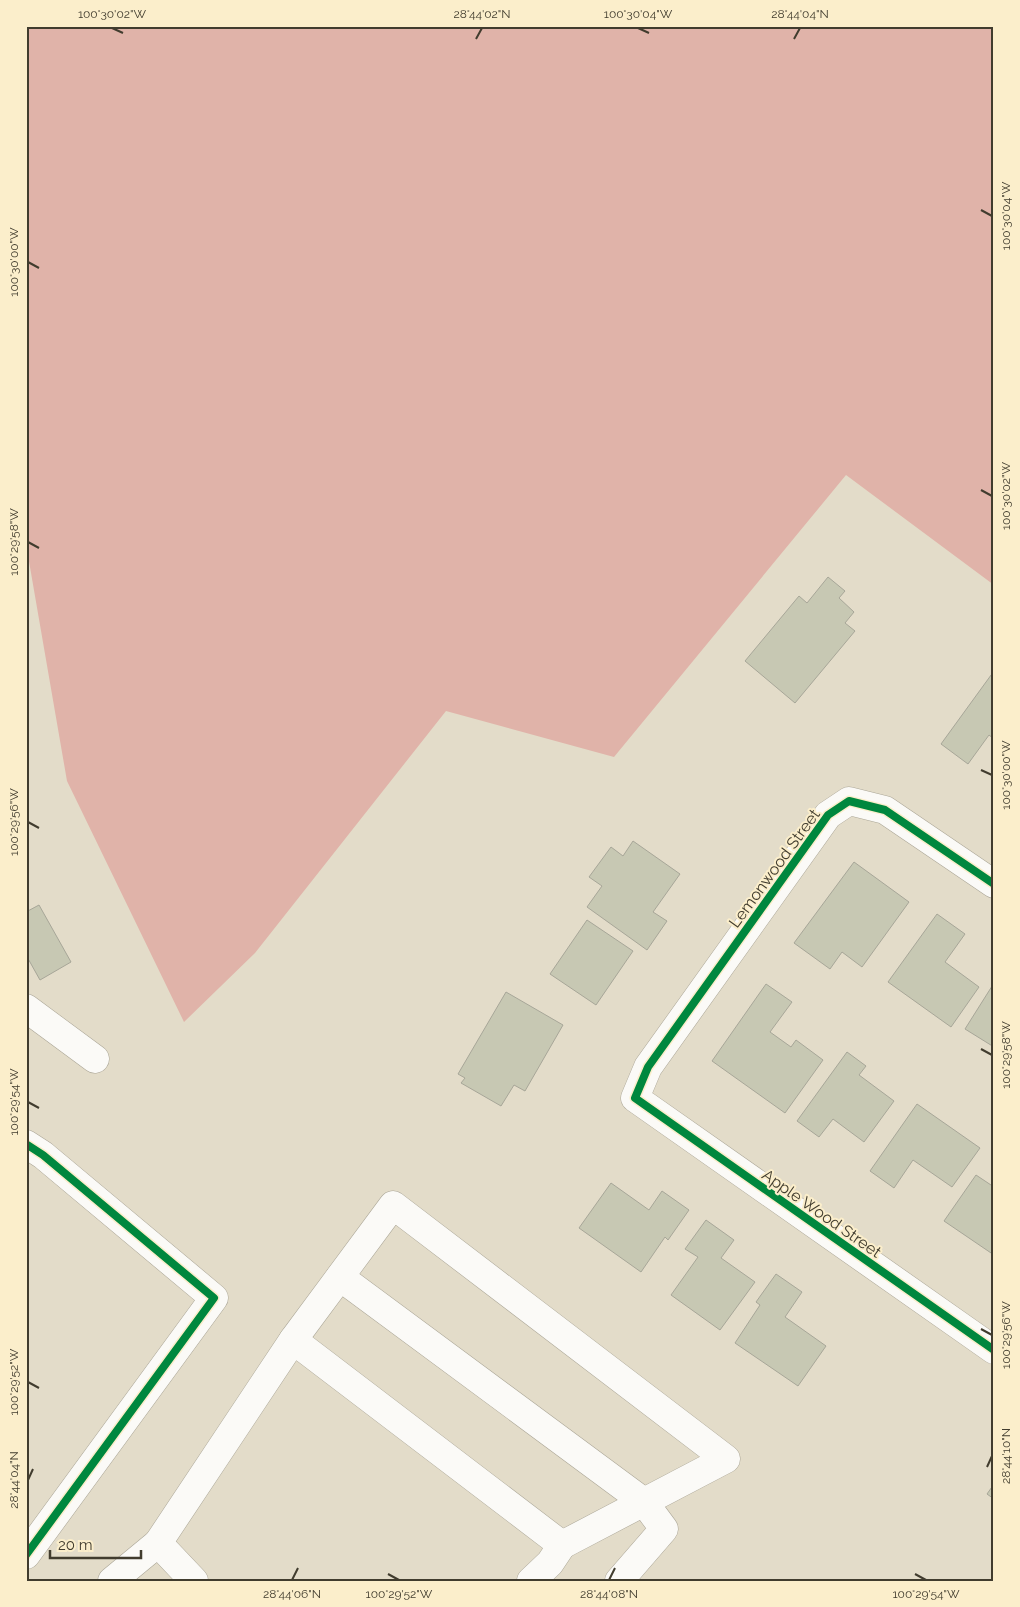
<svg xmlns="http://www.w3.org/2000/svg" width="1020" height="1607" viewBox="0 0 1020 1607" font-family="Raleway,sans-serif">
	<rect width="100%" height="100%" fill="#e3dcc9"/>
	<!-- forest -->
	<polygon fill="#e0b3a9" points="26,26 994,26 994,585 846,475 614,757 446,711 255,953 184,1022 67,781 26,544"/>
	<!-- building -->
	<g fill="#c7c8b3" stroke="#a7a698">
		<polygon points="828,577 845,591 839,598 854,612 845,623 855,631 795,703 745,661 799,596 807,603"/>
		<polygon points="994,671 994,739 989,735 968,764 941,744"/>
		<polygon points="633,841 680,874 653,912 667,921 647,950 587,907 602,886 589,877 611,847 623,856"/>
		<polygon points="854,862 909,902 862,967 842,952 830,969 794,943"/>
		<polygon points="39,905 71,962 40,980 26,955 26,912"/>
		<polygon points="937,914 965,934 945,962 979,987 951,1027 888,982"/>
		<polygon points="587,920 633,951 596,1005 550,974"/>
		<polygon points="994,983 994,1047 965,1029"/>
		<polygon points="766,984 792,1002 770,1032 791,1047 796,1040 823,1060 785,1113 712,1061"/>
		<polygon points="506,992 563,1025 525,1091 514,1085 501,1106 461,1083 465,1078 458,1074"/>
		<polygon points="847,1052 866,1066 859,1075 894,1101 864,1142 833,1119 819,1137 797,1121"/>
		<polygon points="917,1104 980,1148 952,1187 913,1160 894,1188 870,1171"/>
		<polygon points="976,1175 994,1187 994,1255 944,1221"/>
		<polygon points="611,1183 649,1210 662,1191 689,1210 668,1240 665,1237 641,1272 579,1228"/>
		<polygon points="706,1220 734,1240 721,1258 755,1282 720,1330 671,1295 698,1257 685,1249"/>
		<polygon points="776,1274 802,1292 785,1317 826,1346 798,1386 735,1343 760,1305 756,1302"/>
		<polygon points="994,1484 994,1499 987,1494"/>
	</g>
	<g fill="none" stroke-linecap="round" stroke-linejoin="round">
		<defs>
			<g id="minor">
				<polyline points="994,884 885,810 849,801 828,815 648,1067 635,1098 994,1350"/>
				<polyline points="26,1008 95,1059"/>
				<polyline points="26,1144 43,1155 214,1298 26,1555"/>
				<polyline points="340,1277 644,1502 664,1529 619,1581"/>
				<polyline points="293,1340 393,1205 726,1459 562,1545"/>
				<polyline points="158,1543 293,1340 562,1545 550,1563 531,1581"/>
				<polyline points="112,1581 158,1543 194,1581"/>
			</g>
		</defs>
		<!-- minor casing -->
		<use href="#minor" stroke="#aba697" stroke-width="29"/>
		<!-- minor -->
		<use href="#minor" stroke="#fbfaf7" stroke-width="28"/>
		<defs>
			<g id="cycleway">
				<polyline points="994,884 885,810 849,801 828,815 648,1067 635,1098 994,1350"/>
				<polyline points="26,1144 43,1155 214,1298 26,1555"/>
			</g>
		</defs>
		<!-- cycleway casing -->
		<use href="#cycleway" stroke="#fbeecb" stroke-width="11"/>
		<!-- cycleway -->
		<use href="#cycleway" stroke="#00873e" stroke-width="8"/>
	</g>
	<!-- ticks -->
	<path fill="none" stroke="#413c2e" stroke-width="2" d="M112,28L123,33M638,28L649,33M476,39L482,28M794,39L800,28M981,210L992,216M28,262L39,268M981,490L992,496M28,542L39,548M981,770L992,775M28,822L39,828M981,1049L992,1055M28,1102L39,1108M981,1329L992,1335M28,1382L39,1388M987,1467L992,1456M28,1480L33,1469M388,1574L399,1580M915,1574L926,1580M292,1580L298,1568M609,1580L615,1568"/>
	<g text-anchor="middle" stroke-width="4" stroke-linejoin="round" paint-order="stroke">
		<!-- street labels -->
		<g font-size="16" fill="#413c2e" stroke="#fbeecb">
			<text transform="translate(774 868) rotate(-54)" y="6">Lemonwood Street</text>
			<text transform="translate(822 1213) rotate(35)" y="6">Apple Wood Street</text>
		</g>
	</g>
	<!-- border -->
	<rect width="1020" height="1607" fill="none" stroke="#fbeecb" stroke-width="55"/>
	<!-- scale -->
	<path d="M50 1550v8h91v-8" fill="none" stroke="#413c2e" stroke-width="2.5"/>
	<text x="58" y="1550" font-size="15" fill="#413c2e" stroke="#fbeecb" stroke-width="4" paint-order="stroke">20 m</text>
	<rect x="28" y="28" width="964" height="1552" fill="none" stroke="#413c2e" stroke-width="2"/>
	<g font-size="12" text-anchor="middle" fill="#413c2e">
		<text x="112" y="18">100°30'02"W</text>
		<text x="482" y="18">28°44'02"N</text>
		<text x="638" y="18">100°30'04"W</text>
		<text x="800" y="18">28°44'04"N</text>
		<text transform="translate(1006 216) rotate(-90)" y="4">100°30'04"W</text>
		<text transform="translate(14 262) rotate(-90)" y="4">100°30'00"W</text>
		<text transform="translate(1006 496) rotate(-90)" y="4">100°30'02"W</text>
		<text transform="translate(14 542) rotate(-90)" y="4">100°29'58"W</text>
		<text transform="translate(1006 775) rotate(-90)" y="4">100°30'00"W</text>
		<text transform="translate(14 822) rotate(-90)" y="4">100°29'56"W</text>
		<text transform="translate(1006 1055) rotate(-90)" y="4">100°29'58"W</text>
		<text transform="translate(14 1102) rotate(-90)" y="4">100°29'54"W</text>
		<text transform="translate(1006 1335) rotate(-90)" y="4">100°29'56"W</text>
		<text transform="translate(14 1382) rotate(-90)" y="4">100°29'52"W</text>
		<text transform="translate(1006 1456) rotate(-90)" y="4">28°44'10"N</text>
		<text transform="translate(14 1480) rotate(-90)" y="4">28°44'04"N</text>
		<text x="292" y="1598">28°44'06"N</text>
		<text x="399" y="1598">100°29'52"W</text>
		<text x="609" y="1598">28°44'08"N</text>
		<text x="926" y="1598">100°29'54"W</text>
	</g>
</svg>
